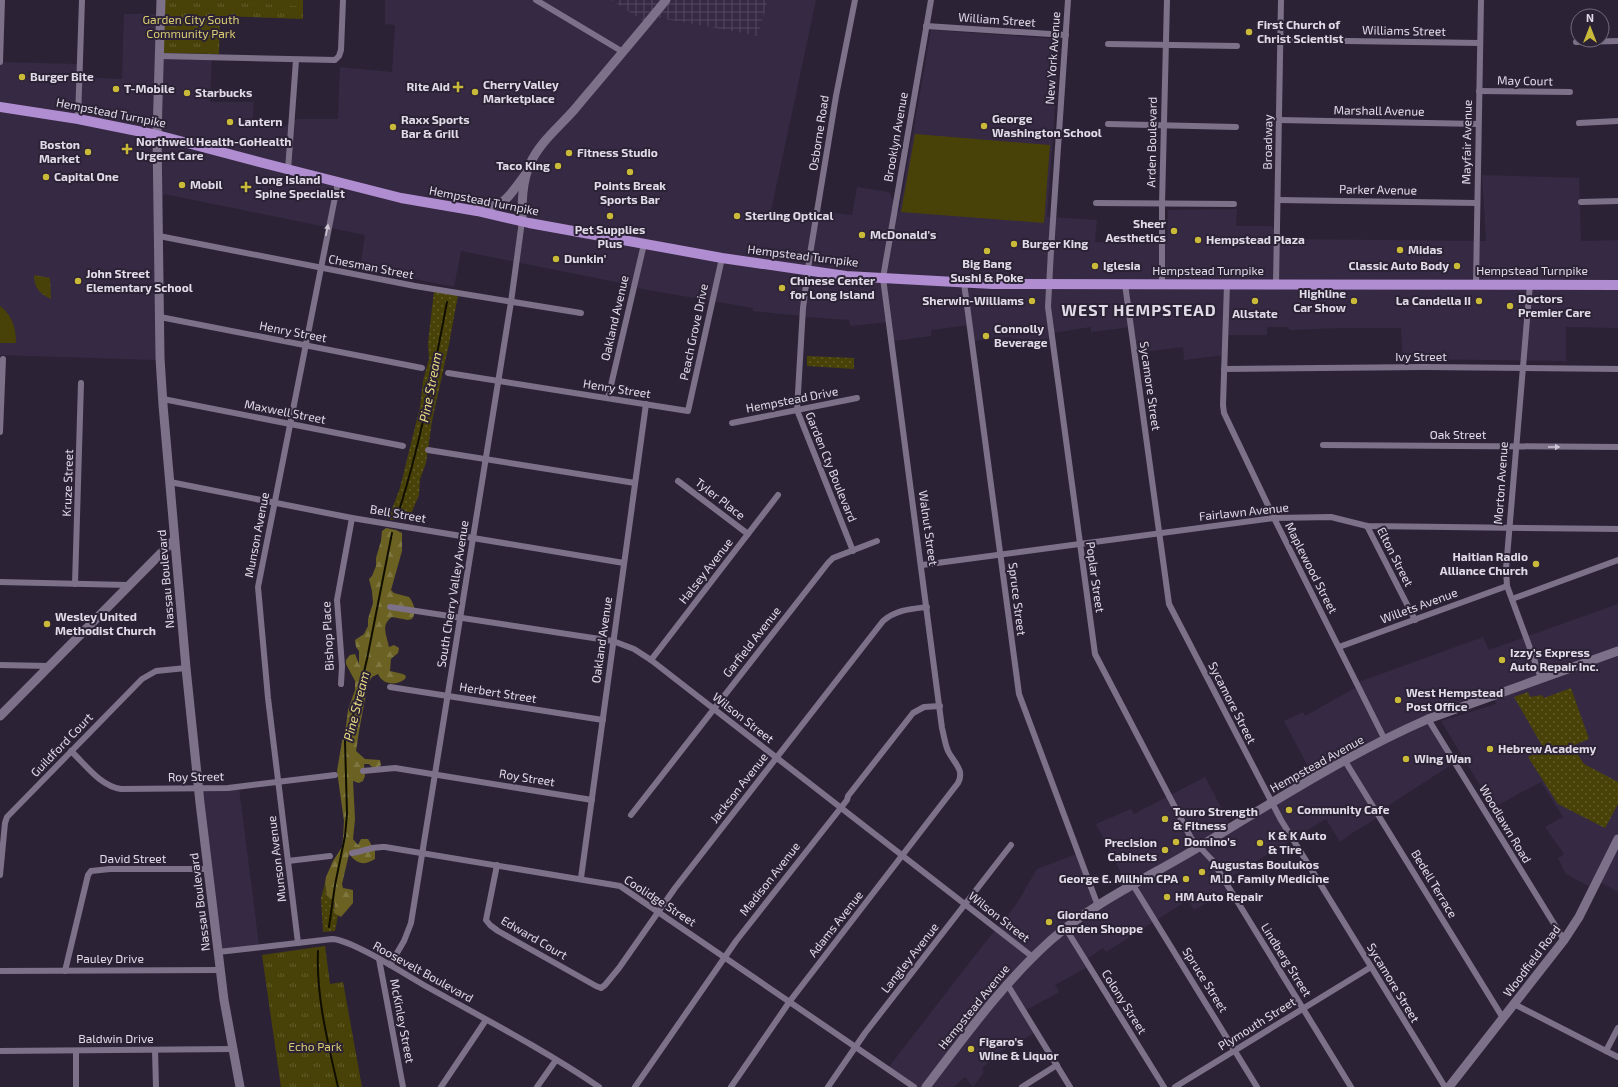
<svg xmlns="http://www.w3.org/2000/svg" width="1618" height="1087" viewBox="0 0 1618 1087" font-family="'Exo 2',sans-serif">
	<defs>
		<pattern id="industrial-grid" width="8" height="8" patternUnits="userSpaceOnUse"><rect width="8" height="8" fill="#362943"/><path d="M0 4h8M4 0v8" fill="none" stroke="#53475e"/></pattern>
		<pattern id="grass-dots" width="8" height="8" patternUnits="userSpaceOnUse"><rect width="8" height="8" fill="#494208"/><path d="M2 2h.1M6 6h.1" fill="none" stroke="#635d2c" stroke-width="1.8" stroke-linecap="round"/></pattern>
		<pattern id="forest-firs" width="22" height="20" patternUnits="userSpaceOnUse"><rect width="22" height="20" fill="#6a6122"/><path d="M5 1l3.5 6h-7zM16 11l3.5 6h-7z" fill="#7f7742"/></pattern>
		<pattern id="park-tufts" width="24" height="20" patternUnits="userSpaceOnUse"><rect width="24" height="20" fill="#494208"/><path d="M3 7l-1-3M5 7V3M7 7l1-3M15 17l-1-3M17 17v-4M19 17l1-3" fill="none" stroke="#635d2c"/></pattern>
	</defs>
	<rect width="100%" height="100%" fill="#2c2236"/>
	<!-- built -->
	<g fill="#362943">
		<polygon points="385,0 611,0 648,23 654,17 758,36 768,0 816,0 771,211 817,220 818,211 852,215 857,187 889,192 899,213 931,30 1060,39 1047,217 1097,220 1095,242 1167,244 1168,210 1237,209 1236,226 1271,226 1286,239 1486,241 1482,175 1579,178 1581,241 1618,240 1618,328 1566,327 1566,361 1403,359 1401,328 1342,328 1289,330 1289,327 1267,327 1267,335 1226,335 1225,355 1184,360 1183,347 1135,353 1132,327 1091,332 1091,327 1084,328 1053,333 1053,338 1013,343 1011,337 972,341 970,325 931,330 931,336 893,341 889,322 850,326 849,320 804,317 803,316 753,311 753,308 642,289 621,283 461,251 454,287 360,268 365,235 164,194 154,237 157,325 155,360 0,355 0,62 79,64 79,77 122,79 124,14 165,14 164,53 212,54 210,102 254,102 252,125 285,126 297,119 338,119 340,67 392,72 395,25 385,24"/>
		<polygon points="1618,604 1618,892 1596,880 1592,888 1566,874 1558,858 1564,854 1545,827 1563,817 1541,782 1494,807 1490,802 1441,721 1496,704 1493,697 1429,718 1456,762 1378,812 1380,816 1354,832 1340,842 1326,819 1227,879 1233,889 1194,910 1188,900 1106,952 1103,948 1087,959 1091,965 1055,985 1059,992 1026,1010 1038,1031 1002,1051 982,1068 984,1072 973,1087 965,1077 954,1087 915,1087 888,1068 980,949 1016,905 1037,869 1077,854 1096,906 1128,887 1096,824 1131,809 1134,814 1205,777 1231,826 1314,778 1284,721 1303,712 1305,716 1357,687 1356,683 1483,637 1489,650"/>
		<polygon points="239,788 259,945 219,951 200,790"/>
	</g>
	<!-- industrial -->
	<polygon fill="url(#industrial-grid)" points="611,0 768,0 758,36 654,17 648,24"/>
	<!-- grass -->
	<g fill="url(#grass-dots)">
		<polygon points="434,291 458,295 449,344 432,421 426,463 420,479 419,495 411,514 408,517 391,520 390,518 392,509 400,488 420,407 423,381 429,359 428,343"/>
		<polygon points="807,356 854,358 854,369 807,366"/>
		<polygon points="1571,688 1589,739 1572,746 1584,764 1618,782 1618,804 1605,828 1558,804 1528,757 1544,749 1514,697 1528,692 1530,697 1542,695 1544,698"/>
		<polygon points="325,883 327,896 335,902 334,909 338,915 335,931 323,932 321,898"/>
	</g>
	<!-- forest -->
	<path fill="url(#forest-firs)" d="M386,528L396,530L402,533V551L391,590L394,593L409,597C414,603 417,612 412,619L408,620L392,617C380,625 387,636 389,647L394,645L399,648L398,653L391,659L390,671L403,674L406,676L405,679C396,686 383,685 378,674L372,677L368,683L359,731L356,751L365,759L380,760L381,765L378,768H373L369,764H364L365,776L363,781L359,783L353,781L355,819L353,839L358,845L361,839H368L375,851V859C364,866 357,864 349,854L342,884L343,888L353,890V903L341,917L334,913L335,902L327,896L325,883L326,877L333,861L342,847L343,838L344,821L337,771L342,741L346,726L348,710L355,690V681L346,664V660L350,655L355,654L359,664V651L356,647L355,640L364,634L368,626V619L373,603L372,591L369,579L372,576L376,566V558L381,541L382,531Z"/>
	<!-- park -->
	<g fill="url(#park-tufts)">
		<polygon points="165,0 303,0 303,19 220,16 219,54 163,53"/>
		<path d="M34,275L50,278L51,299C40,294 34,288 34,275Z"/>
		<polygon points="325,946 330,984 343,982 362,1087 281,1087 262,955"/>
	</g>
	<!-- garden -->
	<g fill="#494208">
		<polygon points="243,0 296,0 296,6 262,4 262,1"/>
		<polygon points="915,134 1050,145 1044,223 901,212"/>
		<path d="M0,306C12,315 16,328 16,343H0Z"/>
	</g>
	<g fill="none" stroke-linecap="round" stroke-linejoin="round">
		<!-- stream -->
		<g stroke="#100e00" stroke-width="2">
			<path d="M397,517C420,447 433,375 447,302"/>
			<polyline points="329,927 335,885 345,836 347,814 345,741 356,706 367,659 392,533"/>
			<path d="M318,951C316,997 328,1043 338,1087"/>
		</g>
		<!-- street -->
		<g stroke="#7d7189" stroke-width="6">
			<polyline points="536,0 623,52"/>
			<polyline points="1068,0 1051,250 1048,307 1095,654 1191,838 1212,860 1351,1087"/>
			<polyline points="926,26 1066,35"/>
			<polyline points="1281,40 1480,43"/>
			<polyline points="1576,42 1618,41"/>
			<polyline points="1108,44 1237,46"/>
			<polyline points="160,56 335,60 339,56 341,50 343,0"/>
			<polyline points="0,62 2,0"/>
			<polyline points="1479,91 1570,92"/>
			<polyline points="78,119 82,0"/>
			<polyline points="1279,120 1478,124"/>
			<polyline points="1579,123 1618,121"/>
			<polyline points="1108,124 1236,127"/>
			<polyline points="288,170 296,60"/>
			<polyline points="1278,200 1477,203"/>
			<polyline points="1581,202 1618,201"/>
			<polyline points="1096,203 1234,204"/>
			<polyline points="159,236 415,286 581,313"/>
			<polyline points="964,283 1019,694 1098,906"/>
			<polyline points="1125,284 1169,604 1281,820 1445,1087"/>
			<polyline points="1162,284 1162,204 1167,0"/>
			<polyline points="1227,284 1223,405 1224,413 1274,518 1385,740"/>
			<polyline points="1276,284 1281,0"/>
			<polyline points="1476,284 1481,0"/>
			<polyline points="1530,284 1506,569 1507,586 1541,678"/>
			<polyline points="160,317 422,368"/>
			<polyline points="1224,369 1424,367 1618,369"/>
			<polyline points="448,373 688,411 722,258"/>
			<polyline points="608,398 644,244"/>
			<polyline points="163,399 403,446"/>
			<polyline points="732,423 857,398"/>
			<polyline points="0,432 3,359"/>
			<polyline points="1323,445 1618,447"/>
			<polyline points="428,450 635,483"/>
			<polyline points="678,481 748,534"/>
			<polyline points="170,482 352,518 624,563"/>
			<polyline points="1367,526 1415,620"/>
			<polyline points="853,551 797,410 803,308 810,254 836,96 855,0"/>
			<polyline points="922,565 1274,518 1331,517 1367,526 1618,529"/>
			<polyline points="0,582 128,585"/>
			<polyline points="75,584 81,383"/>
			<polyline points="1512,599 1618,560"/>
			<polyline points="390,607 613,641 634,649 651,660 1034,958"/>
			<polyline points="1339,647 1507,586"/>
			<polyline points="651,660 778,495"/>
			<polyline points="0,665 49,666"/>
			<polyline points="341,684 342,666 337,600 352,518"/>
			<polyline points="390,687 603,720"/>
			<polyline points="1428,719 1564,940"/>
			<path d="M71,751C86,765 100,786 121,789L228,788L335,775"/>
			<polyline points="1345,761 1503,1018"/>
			<polyline points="363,771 395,768 592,800"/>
			<polyline points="631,815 828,563 833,558 877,541"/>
			<path d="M352,853C366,851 370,846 385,847L620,886L914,1087"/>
			<polyline points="288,861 330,856"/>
			<path d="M497,865L486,920L490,925L498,931L596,986L601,988L605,985L619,968L675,888L883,621C896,610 910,609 927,607"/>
			<polyline points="0,875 5,823 7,817 142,679 156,671 186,668"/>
			<polyline points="581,878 646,404"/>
			<polyline points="1133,885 1257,1087"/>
			<polyline points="1066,929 1164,1087"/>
			<polyline points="298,943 268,698 258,587 338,182"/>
			<path d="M218,952L332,939C352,940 403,973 422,984C481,1017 543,1049 599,1087"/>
			<polyline points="379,959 403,1087"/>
			<polyline points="390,965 404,941 411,923 511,302 522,221"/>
			<polyline points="0,971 220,970"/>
			<polyline points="65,971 88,875 91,871 110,869 208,869"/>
			<polyline points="1007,984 1070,1087"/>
			<polyline points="1514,1004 1618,1057"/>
			<polyline points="155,1050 156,1087"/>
			<polyline points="0,1051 233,1049"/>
			<polyline points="76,1051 76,1087"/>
			<polyline points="1606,1051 1618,1028"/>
			<polyline points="441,1087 486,1020"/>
			<polyline points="537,1087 556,1060"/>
			<polyline points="635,1087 736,941 847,800 848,796 913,713 924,707 940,706"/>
			<path d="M731,1087L790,1001L958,783C965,770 954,763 948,751C945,744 944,736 942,728L883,278L931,0"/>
			<polyline points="828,1087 865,1033 1011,845"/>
			<polyline points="1022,1087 1057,1065"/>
			<polyline points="1175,1087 1371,967"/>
		</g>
		<!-- secondary -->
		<g stroke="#7d7189" stroke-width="9">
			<polyline points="161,0 157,135 160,358 163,405 186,668 200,803 224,1000 240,1087"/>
			<path d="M472,209C506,205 504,203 525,175"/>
			<path d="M522,221C522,202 522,182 530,164C539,143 559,127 574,110C605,73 636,37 666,0"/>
			<polyline points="0,716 174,540"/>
			<path d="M926,1087C965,1036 1003,983 1051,940C1094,902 1149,877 1199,847C1273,802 1348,754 1428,719L1618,651"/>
			<polyline points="1449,1087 1564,940 1579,917 1618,839"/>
		</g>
		<!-- primary -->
		<polyline stroke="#af8dd0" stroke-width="10" points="0,107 78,119 157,135 263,163 401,198 477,211 529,223 722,258 846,276 992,284 1618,285"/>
	</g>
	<!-- one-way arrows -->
	<defs><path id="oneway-solid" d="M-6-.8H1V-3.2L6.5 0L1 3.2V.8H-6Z"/></defs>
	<g fill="#cdc6d5">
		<use href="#oneway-solid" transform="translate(327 230) rotate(-79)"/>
		<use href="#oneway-solid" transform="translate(1554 447)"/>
	</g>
	<!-- markers -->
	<g fill="#caba39" stroke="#2c2236" stroke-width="1.5">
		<circle cx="1249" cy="32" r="4"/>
		<circle cx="22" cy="77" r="4"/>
		<path d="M456 81h4v4h4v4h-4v4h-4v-4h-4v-4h4z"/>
		<circle cx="116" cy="89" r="4"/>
		<circle cx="475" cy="92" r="4"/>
		<circle cx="187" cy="93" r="4"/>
		<circle cx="230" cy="122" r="4"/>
		<circle cx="984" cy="126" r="4"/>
		<circle cx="393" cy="127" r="4"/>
		<path d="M125 143h4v4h4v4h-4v4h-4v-4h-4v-4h4z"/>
		<circle cx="88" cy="152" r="4"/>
		<circle cx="569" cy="153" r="4"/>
		<circle cx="558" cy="166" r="4"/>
		<circle cx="630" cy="172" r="4"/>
		<circle cx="46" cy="177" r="4"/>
		<circle cx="182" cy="185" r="4"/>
		<path d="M244 181h4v4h4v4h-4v4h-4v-4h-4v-4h4z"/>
		<circle cx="610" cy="216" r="4"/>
		<circle cx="737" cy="216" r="4"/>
		<circle cx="1174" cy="231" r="4"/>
		<circle cx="862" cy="235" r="4"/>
		<circle cx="1198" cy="240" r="4"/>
		<circle cx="1014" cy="244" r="4"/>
		<circle cx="1400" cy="250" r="4"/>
		<circle cx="987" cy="251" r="4"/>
		<circle cx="556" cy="259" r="4"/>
		<circle cx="1095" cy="266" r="4"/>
		<circle cx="1457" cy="266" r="4"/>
		<circle cx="78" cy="281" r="4"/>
		<circle cx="782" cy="288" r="4"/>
		<circle cx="1032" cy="301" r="4"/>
		<circle cx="1255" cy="301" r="4"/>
		<circle cx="1354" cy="301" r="4"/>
		<circle cx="1479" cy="301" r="4"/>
		<circle cx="1510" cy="306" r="4"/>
		<circle cx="986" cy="336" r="4"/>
		<circle cx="1536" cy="564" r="4"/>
		<circle cx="47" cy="624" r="4"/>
		<circle cx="1502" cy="660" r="4"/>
		<circle cx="1398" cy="700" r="4"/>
		<circle cx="1490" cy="749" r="4"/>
		<circle cx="1406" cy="759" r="4"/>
		<circle cx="1289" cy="810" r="4"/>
		<circle cx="1165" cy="819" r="4"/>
		<circle cx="1176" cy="842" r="4"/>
		<circle cx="1260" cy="843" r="4"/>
		<circle cx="1165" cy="850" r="4"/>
		<circle cx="1202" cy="872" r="4"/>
		<circle cx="1186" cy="879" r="4"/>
		<circle cx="1167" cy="897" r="4"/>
		<circle cx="1049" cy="922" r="4"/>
		<circle cx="971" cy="1049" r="4"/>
	</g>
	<g text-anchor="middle" stroke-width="4" stroke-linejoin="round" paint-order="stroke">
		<!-- park labels -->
		<g font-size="12" fill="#d9cc71" stroke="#2c2236">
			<text x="191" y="24">Garden City South<tspan x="191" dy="14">Community Park</tspan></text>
			<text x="315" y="1051">Echo Park</text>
		</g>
		<!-- street labels -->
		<g font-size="12" fill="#e1dbe8" stroke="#2c2236">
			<text transform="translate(997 20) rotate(4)" y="4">William Street</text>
			<text transform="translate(1404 31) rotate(1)" y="4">Williams Street</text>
			<text transform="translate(1053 58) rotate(-86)" y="4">New York Avenue</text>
			<text transform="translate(1525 81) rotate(1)" y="4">May Court</text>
			<text transform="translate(1379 111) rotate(1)" y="4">Marshall Avenue</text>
			<text transform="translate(111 113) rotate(11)" y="4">Hempstead Turnpike</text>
			<text transform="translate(819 133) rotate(-81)" y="4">Osborne Road</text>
			<text transform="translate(896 137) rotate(-80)" y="4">Brooklyn Avenue</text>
			<text transform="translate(1152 142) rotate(-89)" y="4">Arden Boulevard</text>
			<text transform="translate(1268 142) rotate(-89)" y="4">Broadway</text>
			<text transform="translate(1467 142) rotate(-89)" y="4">Mayfair Avenue</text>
			<text transform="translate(1378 190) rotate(1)" y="4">Parker Avenue</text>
			<text transform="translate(484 201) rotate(11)" y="4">Hempstead Turnpike</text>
			<text transform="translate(803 256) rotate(7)" y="4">Hempstead Turnpike</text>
			<text transform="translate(371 267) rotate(11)" y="4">Chesman Street</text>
			<text x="1208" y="275">Hempstead Turnpike</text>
			<text x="1532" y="275">Hempstead Turnpike</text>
			<text transform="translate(615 318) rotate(-77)" y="4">Oakland Avenue</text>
			<text transform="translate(293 332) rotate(11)" y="4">Henry Street</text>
			<text transform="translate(694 332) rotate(-78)" y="4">Peach Grove Drive</text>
			<text x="1421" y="361">Ivy Street</text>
			<text transform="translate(1150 386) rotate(82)" y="4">Sycamore Street</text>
			<text transform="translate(617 389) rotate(9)" y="4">Henry Street</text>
			<text transform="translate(792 400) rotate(-11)" y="4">Hempstead Drive</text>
			<text transform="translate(285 412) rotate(11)" y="4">Maxwell Street</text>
			<text x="1458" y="439">Oak Street</text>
			<text transform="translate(831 467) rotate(68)" y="4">Garden Cty Boulevard</text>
			<text transform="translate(68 483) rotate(-88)" y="4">Kruze Street</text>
			<text transform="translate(1501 483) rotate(-86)" y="4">Morton Avenue</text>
			<text transform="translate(720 499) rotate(38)" y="4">Tyler Place</text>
			<text transform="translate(1244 512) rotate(-6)" y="4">Fairlawn Avenue</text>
			<text transform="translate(398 514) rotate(10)" y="4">Bell Street</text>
			<text transform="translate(928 528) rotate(82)" y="4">Walnut Street</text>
			<text transform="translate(257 535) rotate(-79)" y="4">Munson Avenue</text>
			<text transform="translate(1395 557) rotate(63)" y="4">Elton Street</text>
			<text transform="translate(1311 568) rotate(63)" y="4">Maplewood Street</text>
			<text transform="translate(706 571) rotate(-52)" y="4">Halsey Avenue</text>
			<text transform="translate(1095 577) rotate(82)" y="4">Poplar Street</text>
			<text transform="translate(166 579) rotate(-95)" y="4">Nassau Boulevard</text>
			<text transform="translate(453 594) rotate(-81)" y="4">South Cherry Valley Avenue</text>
			<text transform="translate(1017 599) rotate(83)" y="4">Spruce Street</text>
			<text transform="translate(1419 606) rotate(-20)" y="4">Willets Avenue</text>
			<text transform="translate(328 636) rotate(-93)" y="4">Bishop Place</text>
			<text transform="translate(602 640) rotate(-82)" y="4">Oakland Avenue</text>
			<text transform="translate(752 642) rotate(-52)" y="4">Garfield Avenue</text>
			<text transform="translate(498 693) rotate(9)" y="4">Herbert Street</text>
			<text transform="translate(1232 703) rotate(63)" y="4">Sycamore Street</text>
			<text transform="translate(743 718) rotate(38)" y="4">Wilson Street</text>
			<text transform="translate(62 745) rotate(-46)" y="4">Guildford Court</text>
			<text transform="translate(1317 764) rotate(-29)" y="4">Hempstead Avenue</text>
			<text transform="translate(196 777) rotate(-1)" y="4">Roy Street</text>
			<text transform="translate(527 778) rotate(9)" y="4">Roy Street</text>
			<text transform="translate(739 788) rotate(-52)" y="4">Jackson Avenue</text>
			<text transform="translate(1505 824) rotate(59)" y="4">Woodlawn Road</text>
			<text x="133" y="863">David Street</text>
			<text transform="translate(277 859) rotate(-97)" y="4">Munson Avenue</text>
			<text transform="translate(770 879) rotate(-52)" y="4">Madison Avenue</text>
			<text transform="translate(1434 884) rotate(59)" y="4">Bedell Terrace</text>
			<text transform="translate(660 901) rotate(33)" y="4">Coolidge Street</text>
			<text transform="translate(200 902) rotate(-97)" y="4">Nassau Boulevard</text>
			<text transform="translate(999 917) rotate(38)" y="4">Wilson Street</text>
			<text transform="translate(836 924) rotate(-52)" y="4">Adams Avenue</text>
			<text transform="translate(534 938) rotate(30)" y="4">Edward Court</text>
			<text transform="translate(910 958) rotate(-52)" y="4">Langley Avenue</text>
			<text x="110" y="963">Pauley Drive</text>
			<text transform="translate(1286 960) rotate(58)" y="4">Lindberg Street</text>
			<text transform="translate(1532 961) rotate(-53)" y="4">Woodfield Road</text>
			<text transform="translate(423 972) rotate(29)" y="4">Roosevelt Boulevard</text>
			<text transform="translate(1205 980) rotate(58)" y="4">Spruce Street</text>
			<text transform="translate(1393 983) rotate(59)" y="4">Sycamore Street</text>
			<text transform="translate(1124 1002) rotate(58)" y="4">Colony Street</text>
			<text transform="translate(974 1007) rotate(-51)" y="4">Hempstead Avenue</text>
			<text transform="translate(402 1021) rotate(79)" y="4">McKinley Street</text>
			<text transform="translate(1257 1024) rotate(-32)" y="4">Plymouth Street</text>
			<text x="116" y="1043">Baldwin Drive</text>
		</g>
		<!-- poi labels -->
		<g font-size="12" font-weight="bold" fill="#e1dbe8" stroke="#2c2236" text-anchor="start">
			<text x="1257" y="29">First Church of<tspan x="1257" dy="14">Christ Scientist</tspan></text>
			<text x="30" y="81">Burger Bite</text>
			<text x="483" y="89">Cherry Valley<tspan x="483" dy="14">Marketplace</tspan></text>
			<text x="450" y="91" text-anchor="end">Rite Aid</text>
			<text x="124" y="93">T-Mobile</text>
			<text x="195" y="97">Starbucks</text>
			<text x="992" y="123">George<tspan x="992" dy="14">Washington School</tspan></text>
			<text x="401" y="124">Raxx Sports<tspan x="401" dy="14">Bar &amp; Grill</tspan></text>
			<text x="238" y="126">Lantern</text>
			<text x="136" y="146">Northwell Health-GoHealth<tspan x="136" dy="14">Urgent Care</tspan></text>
			<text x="80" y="149" text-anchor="end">Boston<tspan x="80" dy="14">Market</tspan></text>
			<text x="577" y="157">Fitness Studio</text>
			<text x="550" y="170" text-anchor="end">Taco King</text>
			<text x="54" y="181">Capital One</text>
			<text x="255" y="184">Long Island<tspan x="255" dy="14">Spine Specialist</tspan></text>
			<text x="190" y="189">Mobil</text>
			<text x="630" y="190" text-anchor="middle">Points Break<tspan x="630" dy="14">Sports Bar</tspan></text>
			<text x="745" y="220">Sterling Optical</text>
			<text x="1166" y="228" text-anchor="end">Sheer<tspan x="1166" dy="14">Aesthetics</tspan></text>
			<text x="610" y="234" text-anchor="middle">Pet Supplies<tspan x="610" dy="14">Plus</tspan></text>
			<text x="870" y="239">McDonald's</text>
			<text x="1206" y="244">Hempstead Plaza</text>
			<text x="1022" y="248">Burger King</text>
			<text x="1408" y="254">Midas</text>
			<text x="564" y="263">Dunkin'</text>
			<text x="987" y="268" text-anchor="middle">Big Bang<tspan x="987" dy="14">Sushi &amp; Poke</tspan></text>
			<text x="1103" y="270">Iglesia</text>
			<text x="1449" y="270" text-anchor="end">Classic Auto Body</text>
			<text x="86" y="278">John Street<tspan x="86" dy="14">Elementary School</tspan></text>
			<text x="790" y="285">Chinese Center<tspan x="790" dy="14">for Long Island</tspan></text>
			<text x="1346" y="298" text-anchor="end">Highline<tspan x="1346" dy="14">Car Show</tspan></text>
			<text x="1518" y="303">Doctors<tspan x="1518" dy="14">Premier Care</tspan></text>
			<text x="1024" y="305" text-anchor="end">Sherwin-Williams</text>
			<text x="1471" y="305" text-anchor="end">La Candella II</text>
			<text x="1255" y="318" text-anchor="middle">Allstate</text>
			<text x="994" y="333">Connolly<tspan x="994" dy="14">Beverage</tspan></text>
			<text x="1528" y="561" text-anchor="end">Haitian Radio<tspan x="1528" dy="14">Alliance Church</tspan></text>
			<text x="55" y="621">Wesley United<tspan x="55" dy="14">Methodist Church</tspan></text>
			<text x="1510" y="657">Izzy's Express<tspan x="1510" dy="14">Auto Repair Inc.</tspan></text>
			<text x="1406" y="697">West Hempstead<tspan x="1406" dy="14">Post Office</tspan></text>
			<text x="1498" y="753">Hebrew Academy</text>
			<text x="1414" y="763">Wing Wan</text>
			<text x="1297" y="814">Community Cafe</text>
			<text x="1173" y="816">Touro Strength<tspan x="1173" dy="14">&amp; Fitness</tspan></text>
			<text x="1268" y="840">K &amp; K Auto<tspan x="1268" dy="14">&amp; Tire</tspan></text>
			<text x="1184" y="846">Domino's</text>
			<text x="1157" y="847" text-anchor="end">Precision<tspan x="1157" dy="14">Cabinets</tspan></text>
			<text x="1210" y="869">Augustas Boulukos<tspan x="1210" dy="14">M.D. Family Medicine</tspan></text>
			<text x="1178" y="883" text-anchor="end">George E. Milhim CPA</text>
			<text x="1175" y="901">HM Auto Repair</text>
			<text x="1057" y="919">Giordano<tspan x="1057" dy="14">Garden Shoppe</tspan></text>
			<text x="979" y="1046">Figaro’s<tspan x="979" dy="14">Wine &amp; Liquor</tspan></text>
		</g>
		<!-- water labels -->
		<g font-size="13" font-style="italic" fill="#eadd82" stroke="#2c2236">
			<text transform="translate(430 387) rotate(-79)" y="5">Pine Stream</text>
			<text transform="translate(356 706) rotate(-76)" y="5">Pine Stream</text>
		</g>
		<!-- district labels -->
		<g font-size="16" font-weight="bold" letter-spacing="1" fill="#e1dbe8" stroke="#2c2236">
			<text x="1139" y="316">WEST HEMPSTEAD</text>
		</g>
	</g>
	<!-- north arrow -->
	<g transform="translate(1590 28)"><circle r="19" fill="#2c2236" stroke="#746c7d"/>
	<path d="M0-3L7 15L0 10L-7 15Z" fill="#caba39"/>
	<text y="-6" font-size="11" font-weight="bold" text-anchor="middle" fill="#e1dbe8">N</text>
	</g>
</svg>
